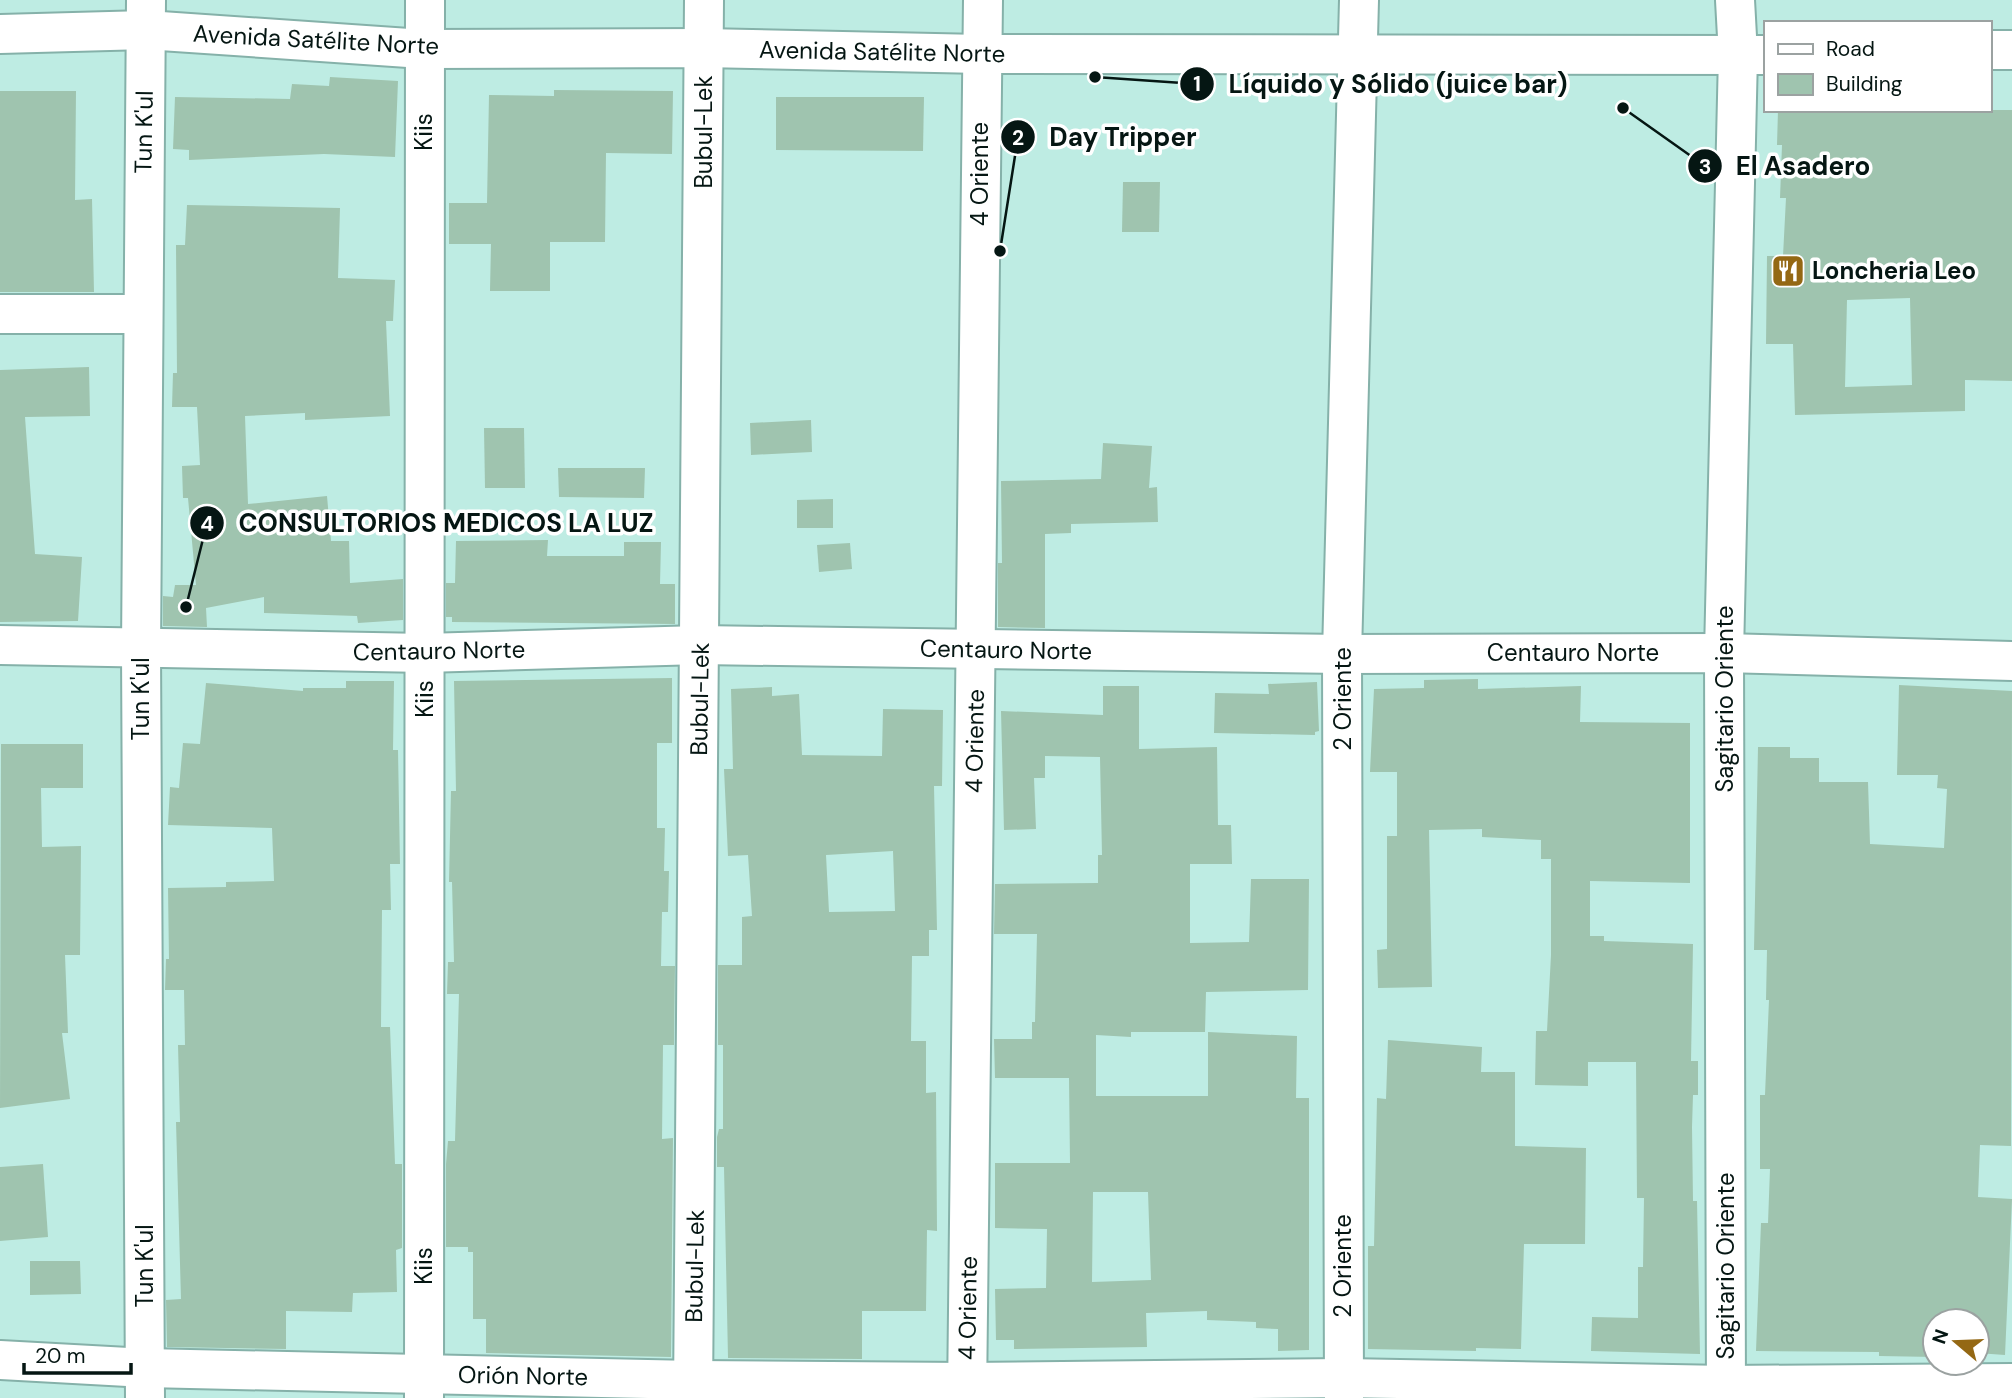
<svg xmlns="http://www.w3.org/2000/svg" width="2012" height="1398" viewBox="0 0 2012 1398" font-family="'DM Sans',sans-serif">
	<rect width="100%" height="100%" fill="#beece3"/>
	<!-- building -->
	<g fill="#9fc4af" fill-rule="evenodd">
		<polygon points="330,77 398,81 395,157 324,154 189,160 189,150 173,149 175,97 290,99 292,84 329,86"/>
		<polygon points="554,90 673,91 672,154 606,153 605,242 550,242 550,291 490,291 491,244 449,244 449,203 487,203 489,95 554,96"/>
		<polygon points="0,91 76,91 75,200 92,199 94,292 0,292"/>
		<polygon points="776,97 924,97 923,151 776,150"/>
		<path d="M1778,110H2012V381L1965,380V411L1795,415L1793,344H1766L1767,256H1783L1786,198H1780L1782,145H1777ZM1910,298L1912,385L1845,387L1847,300Z"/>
		<polygon points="1123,182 1160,182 1159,232 1122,232"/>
		<polygon points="187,205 340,208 338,278 395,280 393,321 386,321 390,416 305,420 305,413 245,416 248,504 327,496 331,541 349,541 350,583 403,579 403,620 358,623 357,616 264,613 264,597 206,608 207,627 163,626 163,596 173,597 175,585 196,585 188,498 183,498 182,466 200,465 197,407 172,407 173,373 177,373 176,245 185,245"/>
		<polygon points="89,367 90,416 25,417 35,554 82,557 78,621 0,622 0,370"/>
		<polygon points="811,420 812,452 751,455 750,423"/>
		<polygon points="484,428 524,428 525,488 485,488"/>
		<polygon points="1103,443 1152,446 1149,488 1157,487 1158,522 1071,524 1071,533 1045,534 1045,628 998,627 998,563 1002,563 1001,481 1101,479"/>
		<polygon points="558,468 645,468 644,498 559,497"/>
		<polygon points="833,499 833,528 797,528 797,500"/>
		<polygon points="548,540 547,556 624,556 624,542 661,542 660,584 675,584 675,624 452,622 452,617 446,617 446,583 455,583 456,541"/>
		<polygon points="850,543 852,569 819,572 817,545"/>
		<polygon points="672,678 672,743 657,743 657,828 665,828 664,871 669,871 668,912 662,912 661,966 675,966 674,1045 663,1045 662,1139 673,1138 671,1357 486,1353 486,1319 473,1319 473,1252 468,1252 468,1247 446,1247 446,1164 448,1141 455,1141 459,994 447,994 448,962 454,962 452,882 449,882 451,791 456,791 454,681"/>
		<polygon points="1478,679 1478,689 1581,686 1580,722 1690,723 1690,883 1590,881 1590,936 1604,936 1604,941 1693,944 1691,1061 1698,1061 1698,1095 1693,1095 1692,1127 1693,1201 1697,1201 1700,1354 1591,1351 1592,1317 1638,1318 1638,1267 1643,1267 1644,1198 1637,1198 1636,1062 1588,1062 1588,1086 1535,1085 1536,1031 1547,1031 1551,955 1551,859 1541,859 1541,840 1482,837 1482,829 1429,830 1432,987 1378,988 1377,950 1387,949 1387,836 1397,836 1397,772 1370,772 1374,689 1424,688 1424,680"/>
		<polygon points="346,681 394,681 393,750 398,750 400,864 390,864 391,910 382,910 381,1027 390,1027 395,1164 402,1164 402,1248 396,1250 397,1292 353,1293 352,1312 286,1311 286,1349 167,1347 166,1300 181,1299 176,1122 180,1122 178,1045 185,1045 184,990 165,990 166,959 169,959 168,888 226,887 226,882 274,881 272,828 168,825 170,787 179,788 183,743 200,744 206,683 303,691 303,688 346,688"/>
		<polygon points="1317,682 1319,731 1315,732 1315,735 1214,733 1215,693 1269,694 1268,684"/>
		<polygon points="1899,685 2012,691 2011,1146 1980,1145 1978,1197 2012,1199 2005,1355 1977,1353 1977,1321 1935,1321 1935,1357 1879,1356 1879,1352 1756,1351 1761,1223 1768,1223 1770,1169 1760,1169 1760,1095 1765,1095 1769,1000 1766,1000 1767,950 1754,950 1758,747 1790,747 1790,758 1819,758 1819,782 1868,782 1870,844 1944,848 1947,789 1937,788 1938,775 1897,775"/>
		<path d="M1103,686H1139V749L1217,747L1218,825H1231L1232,864H1190V943L1249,942L1251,879H1309L1308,990L1206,992L1205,1032H1131V1037L1096,1035V1096H1208V1032L1297,1036L1296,1098H1309V1350L1278,1351V1329L1256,1328V1322L1207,1320V1311L1146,1313L1147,1347L1014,1349V1340H996L995,1289L1046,1288L1047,1229L995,1228V1163H1070L1069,1078H995L994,1039H1032V1022H1035L1037,934H994L995,884L1098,883V855H1102L1100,757L1045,756V778H1034L1036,829L1004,830L1001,711L1103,715ZM1093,1192H1148L1151,1280L1092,1282Z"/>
		<path d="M772,687V696L799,694L802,755L882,756L883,709L943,710L942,786H934L937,930H929V956H912L911,1041H926V1093L936,1092L937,1231L927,1230L926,1311H862V1359L728,1358L724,1167H717V1137L719,1129H723V1045H718V965H742V917L752,916L748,855L728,856L724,769H733L731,689ZM893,851L895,911L829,912L826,855Z"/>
		<polygon points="1,744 83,744 83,788 41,788 42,847 81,846 80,955 65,955 68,1033 62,1033 70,1099 0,1108"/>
		<polygon points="1388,1040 1482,1047 1481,1072 1515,1072 1515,1146 1586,1148 1585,1244 1524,1244 1521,1349 1476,1348 1476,1351 1368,1349 1368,1246 1374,1246 1377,1098 1386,1099"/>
		<polygon points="43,1164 48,1237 0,1241 0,1167"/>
		<polygon points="30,1261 80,1261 81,1294 30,1295"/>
	</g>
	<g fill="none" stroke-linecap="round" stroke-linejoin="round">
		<defs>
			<g id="minor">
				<polyline points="0,34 146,30 423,49 703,48 981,54 1765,55"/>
				<polyline points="1989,50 2012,50"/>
				<polyline points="0,314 141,314"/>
				<polyline points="0,645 425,653 700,645 1342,654 1724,653 2012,661"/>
				<polyline points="0,1360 146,1368 694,1380 967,1382 1344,1378 1726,1385 2012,1383"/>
				<polyline points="145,1398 141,650 146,0"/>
				<polyline points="424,1398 425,0"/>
				<polyline points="693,1398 704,0"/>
				<polyline points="967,1398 983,0"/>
				<polyline points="1344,1398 1342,654 1359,0"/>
				<polyline points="1726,1398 1724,653 1738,55 1735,0"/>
			</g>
		</defs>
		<!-- minor casing -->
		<use href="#minor" stroke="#85b1a9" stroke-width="42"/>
		<!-- minor -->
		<use href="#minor" stroke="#fff" stroke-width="38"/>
	</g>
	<!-- icons -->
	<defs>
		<symbol id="restaurant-square" viewBox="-11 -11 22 22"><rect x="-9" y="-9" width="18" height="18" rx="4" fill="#946814" stroke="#fff"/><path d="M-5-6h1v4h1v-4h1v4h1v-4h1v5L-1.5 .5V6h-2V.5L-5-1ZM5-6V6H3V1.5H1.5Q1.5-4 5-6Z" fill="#fff"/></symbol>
	</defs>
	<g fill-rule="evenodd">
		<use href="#restaurant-square" x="1769" y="252" width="38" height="38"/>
	</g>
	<g text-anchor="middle" stroke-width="7" stroke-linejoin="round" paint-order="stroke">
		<!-- street labels -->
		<g font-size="24" fill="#051613" stroke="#fff">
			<text transform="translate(316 40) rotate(3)" y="8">Avenida Satélite Norte</text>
			<text transform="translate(882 52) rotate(1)" y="8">Avenida Satélite Norte</text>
			<text transform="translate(144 132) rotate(-89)" y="8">Tun K'ul</text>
			<text transform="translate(424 132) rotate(-90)" y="8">Kiis</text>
			<text transform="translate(704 132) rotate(-90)" y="8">Bubul-Lek</text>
			<text transform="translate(980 174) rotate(-90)" y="8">4 Oriente</text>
			<text transform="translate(1006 650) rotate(1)" y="8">Centauro Norte</text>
			<text transform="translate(439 651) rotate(-1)" y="8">Centauro Norte</text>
			<text x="1573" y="661">Centauro Norte</text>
			<text transform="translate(141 699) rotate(-90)" y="8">Tun K'ul</text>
			<text transform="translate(425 699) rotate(-90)" y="8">Kiis</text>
			<text transform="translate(700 699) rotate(-89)" y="8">Bubul-Lek</text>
			<text transform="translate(1343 699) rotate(-90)" y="8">2 Oriente</text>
			<text transform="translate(1725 699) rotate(-90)" y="8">Sagitario Oriente</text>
			<text transform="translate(975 741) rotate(-89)" y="8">4 Oriente</text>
			<text transform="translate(145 1266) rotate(-90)" y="8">Tun K'ul</text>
			<text transform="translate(424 1266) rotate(-90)" y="8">Kiis</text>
			<text transform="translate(695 1266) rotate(-89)" y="8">Bubul-Lek</text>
			<text transform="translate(1343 1266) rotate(-90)" y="8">2 Oriente</text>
			<text transform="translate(1726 1266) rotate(-90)" y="8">Sagitario Oriente</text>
			<text transform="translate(968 1308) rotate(-89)" y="8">4 Oriente</text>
			<text transform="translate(523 1376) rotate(1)" y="8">Orión Norte</text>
		</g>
		<!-- poi labels -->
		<g font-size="24" font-weight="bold" fill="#051613" stroke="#fff" text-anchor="start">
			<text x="1812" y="279">Loncheria Leo</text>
		</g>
	</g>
	<!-- callouts -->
	<path fill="none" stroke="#051613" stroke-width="2.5" d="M1095 77L1197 84M1000 251L1018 137M1623 108L1705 166M186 607L207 523"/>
	<g fill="#051613" stroke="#fff" stroke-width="2.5">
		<circle cx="1095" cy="77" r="7"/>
		<circle cx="1000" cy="251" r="7"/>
		<circle cx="1623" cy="108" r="7"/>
		<circle cx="186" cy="607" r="7"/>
		<circle cx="1197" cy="84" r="18"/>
		<circle cx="1018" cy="137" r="18"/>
		<circle cx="1705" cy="166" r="18"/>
		<circle cx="207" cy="523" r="18"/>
	</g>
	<g font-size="21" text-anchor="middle" font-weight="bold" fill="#fff">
		<text x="1197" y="91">1</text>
		<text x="1018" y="145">2</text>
		<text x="1705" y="174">3</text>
		<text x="207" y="531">4</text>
	</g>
	<g font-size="26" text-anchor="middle" font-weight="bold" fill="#051613" stroke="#fff" stroke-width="7" stroke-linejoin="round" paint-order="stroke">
		<text x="1398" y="93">Líquido y Sólido (juice bar)</text>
		<text x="1123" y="146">Day Tripper</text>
		<text x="1803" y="175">El Asadero</text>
		<text x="446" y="532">CONSULTORIOS MEDICOS LA LUZ</text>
	</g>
	<!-- legend -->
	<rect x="1764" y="21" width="228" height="91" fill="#ffffff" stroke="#9ba2a1" stroke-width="2"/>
	<rect x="1778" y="44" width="35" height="10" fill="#ffffff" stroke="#9ba2a1" stroke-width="2"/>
	<text x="1826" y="56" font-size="21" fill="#051613">Road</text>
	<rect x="1778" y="74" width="35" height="21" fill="#9fc4af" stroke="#9ba2a1" stroke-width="2"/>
	<text x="1826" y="91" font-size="21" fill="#051613">Building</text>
	<!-- north arrow -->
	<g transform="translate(1956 1342) rotate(289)"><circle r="33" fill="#ffffff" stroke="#9ba2a1" stroke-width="2"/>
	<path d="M0-5L12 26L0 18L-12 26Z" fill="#946814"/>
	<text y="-10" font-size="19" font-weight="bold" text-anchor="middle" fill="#051613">N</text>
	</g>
	<!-- scale -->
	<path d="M24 1363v10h107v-10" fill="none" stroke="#051613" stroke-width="3.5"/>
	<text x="35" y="1363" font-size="21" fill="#051613" stroke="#ffffff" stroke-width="5" paint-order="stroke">20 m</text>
</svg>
